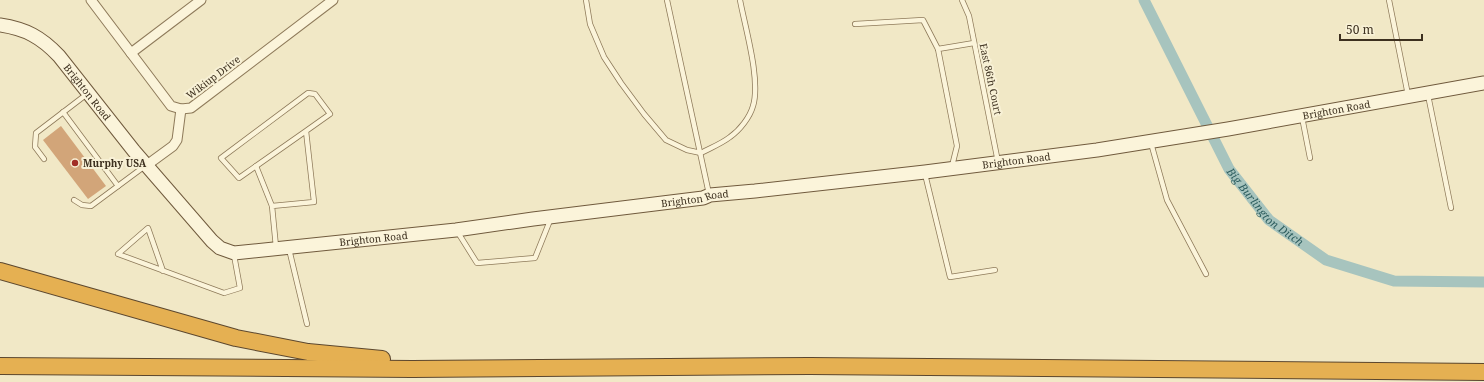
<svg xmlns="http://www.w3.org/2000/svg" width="1484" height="382" viewBox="0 0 1484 382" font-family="'Noto Serif',serif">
	<rect width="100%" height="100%" fill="#f1e8c6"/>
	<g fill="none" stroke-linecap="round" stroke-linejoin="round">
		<!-- canal -->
		<path stroke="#a7c4be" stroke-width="11" id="s1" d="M1144,0L1229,169L1269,220L1326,260L1394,281L1484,282"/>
	</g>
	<!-- building -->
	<polygon fill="#d2a579" points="61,126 106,186 88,199 43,140"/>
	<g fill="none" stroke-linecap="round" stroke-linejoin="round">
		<defs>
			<g id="lane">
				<path d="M586,0L590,24L604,57L621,83L644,114L666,140L687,150L701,153C710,148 721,144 730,137C740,130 750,117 753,106C761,80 745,27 740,0"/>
				<polyline points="667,0 709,194"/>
				<polyline points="962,0 969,16 998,162"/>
				<polyline points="1389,0 1408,95"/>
				<polyline points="855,24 923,20 938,49"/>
				<polyline points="1428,95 1451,208"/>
				<polyline points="63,112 118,186"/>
				<polyline points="1302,117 1310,158"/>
				<polyline points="1151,143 1167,200 1206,274"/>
				<polyline points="44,159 35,147 36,133 87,94"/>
				<polyline points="256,166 272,206"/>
				<polyline points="952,166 957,146 938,49 974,43"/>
				<polyline points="925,174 950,277 995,270"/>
				<polyline points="74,200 82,205 91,206 145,166"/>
				<polyline points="457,231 477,263 535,258 551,218"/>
				<polyline points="276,247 272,206 314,202 306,131 330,114 315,94 308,93 221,158 239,178 306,131"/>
				<polyline points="289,249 307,324"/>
				<polyline points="163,271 148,228 118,254 224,293 240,288 234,255"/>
			</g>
			<g id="street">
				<polyline points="91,0 171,106 181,109 191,108 333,0"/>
				<polyline points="131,53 201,0"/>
				<polyline points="147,165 173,146 177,140 181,109"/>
			</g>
			<g id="secondary">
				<path id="s2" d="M0,25C26,29 41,37 59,56L134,151L212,241L220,248L234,253L456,230L533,219L703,198L710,195L755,191L925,172L1097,150L1228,129L1484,83"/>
			</g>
			<g id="highway">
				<polyline points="0,271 236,338 308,352 382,359"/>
				<polyline points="0,366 412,369 810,366 1484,372"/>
			</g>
		</defs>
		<!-- lane casing -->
		<use href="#lane" stroke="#8e7a5a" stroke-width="6"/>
		<!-- street casing -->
		<use href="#street" stroke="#8e7a5a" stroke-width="11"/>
		<!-- secondary casing -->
		<use href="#secondary" stroke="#705a3d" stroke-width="15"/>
		<!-- highway casing -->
		<use href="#highway" stroke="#5c472e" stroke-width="18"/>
		<!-- lane -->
		<use href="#lane" stroke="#fbf4da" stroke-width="4.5"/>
		<!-- street -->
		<use href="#street" stroke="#fbf4da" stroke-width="9"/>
		<!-- secondary -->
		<use href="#secondary" stroke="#fbf4da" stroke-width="13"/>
		<!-- highway -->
		<use href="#highway" stroke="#e5b052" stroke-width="16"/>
	</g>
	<!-- markers -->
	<circle fill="#a12e26" stroke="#f8f1d6" stroke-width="1.5" cx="75" cy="163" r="4"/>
	<g text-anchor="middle" stroke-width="4" stroke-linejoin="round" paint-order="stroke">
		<!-- street labels -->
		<g font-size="10" fill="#3d301f" stroke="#f8f1d6">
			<text transform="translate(213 77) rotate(-37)" y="4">Wikiup Drive</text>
			<text transform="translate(991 79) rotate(78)" y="4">East 86th Court</text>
			<text dy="4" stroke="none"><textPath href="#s2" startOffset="114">Brighton Road</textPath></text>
			<text dy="4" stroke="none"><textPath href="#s2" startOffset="1446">Brighton Road</textPath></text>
			<text dy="4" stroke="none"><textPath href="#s2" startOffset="1122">Brighton Road</textPath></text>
			<text dy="4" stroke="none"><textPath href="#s2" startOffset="798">Brighton Road</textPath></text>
			<text dy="4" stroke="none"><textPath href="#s2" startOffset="474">Brighton Road</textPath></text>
		</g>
		<!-- poi labels -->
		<g font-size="10" font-weight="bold" fill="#3d301f" stroke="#f8f1d6" text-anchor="start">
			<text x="83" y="167">Murphy USA</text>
		</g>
		<!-- water labels -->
		<g font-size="11" font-style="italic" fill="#2d5d5e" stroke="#f8f1d6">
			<text dy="4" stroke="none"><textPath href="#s1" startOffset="242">Big Burlington Ditch</textPath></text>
		</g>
	</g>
	<!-- scale -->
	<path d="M1340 34v6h82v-6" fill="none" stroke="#3d301f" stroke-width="2"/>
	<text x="1346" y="34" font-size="12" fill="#3d301f" stroke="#f8f1d6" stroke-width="3" paint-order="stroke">50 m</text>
</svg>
